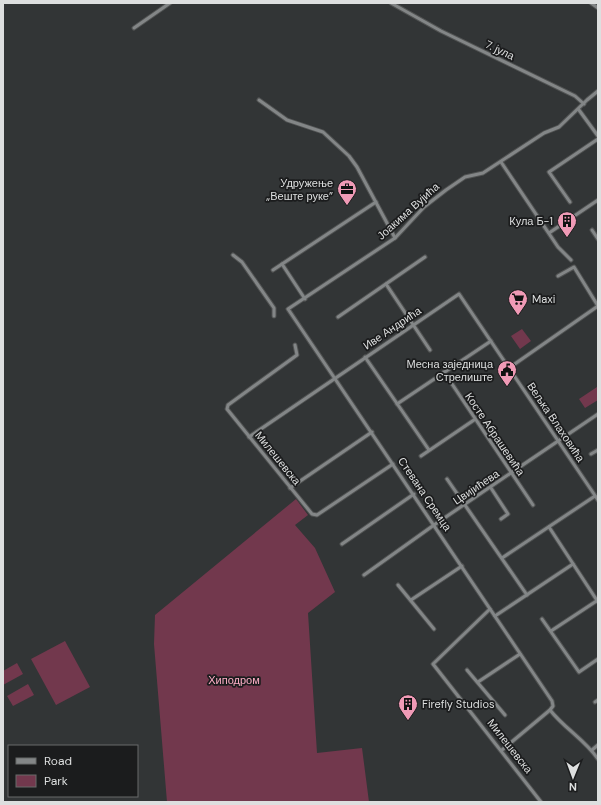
<svg xmlns="http://www.w3.org/2000/svg" width="601" height="805" viewBox="0 0 601 805" font-family="'DM Sans',sans-serif">
	<rect width="100%" height="100%" fill="#323536"/>
	<!-- green -->
	<g fill="#72384d">
		<polygon points="522,329 531,341 520,349 511,336"/>
		<polygon points="597,387 598,400 585,408 579,399"/>
		<polygon points="296,499 308,515 295,525 315,548 335,592 308,613 317,753 362,748 369,802 167,802 154,644 155,615"/>
		<polygon points="65,641 90,687 56,705 31,659"/>
		<polygon points="17,663 23,674 3,685 3,671"/>
		<polygon points="28,684 34,695 13,706 7,696"/>
	</g>
	<g fill="none" stroke-linecap="round" stroke-linejoin="round">
		<defs>
			<g id="street">
				<polyline points="391,3 441,31 575,96 584,104"/>
				<polyline points="591,3 598,8"/>
				<polyline points="134,28 170,3"/>
				<polyline points="259,100 287,120 323,132 349,156 357,167 395,238"/>
				<polyline points="579,110 598,136"/>
				<polyline points="501,162 558,247 571,260"/>
				<polyline points="570,202 549,172 598,139"/>
				<polyline points="592,230 598,239"/>
				<polyline points="549,233 598,200"/>
				<polyline points="233,255 242,262 274,308 274,316"/>
				<polyline points="282,264 305,299"/>
				<polyline points="273,270 376,202"/>
				<polyline points="558,276 574,267 598,306"/>
				<polyline points="386,284 430,350"/>
				<polyline points="338,317 425,257"/>
				<polyline points="295,345 297,355 228,405 227,409 312,514 317,515 393,464"/>
				<polyline points="365,357 429,450"/>
				<polyline points="509,368 598,306"/>
				<polyline points="444,372 533,505"/>
				<polyline points="397,404 491,341"/>
				<polyline points="249,437 459,294 598,500"/>
				<polyline points="591,454 598,450"/>
				<polyline points="421,456 474,420"/>
				<polyline points="447,479 527,595"/>
				<polyline points="290,488 372,432"/>
				<polyline points="491,488 508,514 501,519"/>
				<polyline points="549,527 598,602"/>
				<polyline points="342,544 414,494"/>
				<polyline points="502,558 595,496"/>
				<polyline points="364,575 434,525 598,414"/>
				<polyline points="398,585 434,629"/>
				<polyline points="411,600 462,566"/>
				<polyline points="490,609 433,664 541,802"/>
				<polyline points="495,616 573,564"/>
				<polyline points="542,619 579,672 598,659"/>
				<polyline points="551,631 598,600"/>
				<polyline points="467,670 505,715"/>
				<polyline points="478,682 520,654"/>
				<polyline points="595,702 598,700"/>
				<path d="M550,710C564,728 585,740 598,759"/>
				<polyline points="502,750 550,710 553,706 552,701 288,309 395,238 424,207 446,190 465,177 483,173 544,133 559,127 587,100 598,91"/>
				<polyline points="592,750 598,745"/>
			</g>
		</defs>
		<!-- street casing -->
		<use href="#street" stroke="#515353" stroke-width="5"/>
		<!-- street -->
		<use href="#street" stroke="#838687" stroke-width="3"/>
	</g>
	<!-- icons -->
	<defs>
		<symbol id="office-pin" viewBox="-11 -11 22 30"><path d="M0 17L-7.5 6A9.5 9.5 0 1 1 7.5 6Z" fill="#f09ab6" stroke="#1b1c1d"/><path d="M-6-3h4V-5.5h4V-3h4V5H-6ZM-1-4.5V-3h2v-1.5ZM-6 0V1H6V0Z" fill="#111"/></symbol>
		<symbol id="building-pin" viewBox="-11 -11 22 30"><path d="M0 17L-7.5 6A9.5 9.5 0 1 1 7.5 6Z" fill="#f09ab6" stroke="#1b1c1d"/><path d="M-4-6H4V6H1V3H-1V6H-4ZM-2.5-4.3h1.7v1.8h-1.7ZM.8-4.3h1.7v1.8H.8ZM-2.5-1h1.7V.8h-1.7ZM.8-1h1.7V.8H.8Z" fill="#111"/></symbol>
		<symbol id="supermarket-pin" viewBox="-11 -11 22 30"><path d="M0 17L-7.5 6A9.5 9.5 0 1 1 7.5 6Z" fill="#f09ab6" stroke="#1b1c1d"/><path d="M-6-5.5h2.5l.6 2H6L4.5 2H-2.5L-4.4-4H-6ZM-1.5 3.2a1.3 1.3 0 1 0 .1 0ZM3 3.2a1.3 1.3 0 1 0 .1 0Z" fill="#111"/></symbol>
		<symbol id="civic-pin" viewBox="-11 -11 22 30"><path d="M0 17L-7.5 6A9.5 9.5 0 1 1 7.5 6Z" fill="#f09ab6" stroke="#1b1c1d"/><path d="M-.6-6.5H3V-4.5H.6V-3L4-1V1h2V6H-6V1h2V-1L-.6-3ZM-1.2 2.5V6h2.4V2.5Z" fill="#111"/></symbol>
	</defs>
	<g fill-rule="evenodd">
		<use href="#office-pin" x="336" y="178" width="22" height="30"/>
		<use href="#building-pin" x="556" y="210" width="22" height="30"/>
		<use href="#supermarket-pin" x="507" y="288" width="22" height="30"/>
		<use href="#civic-pin" x="496" y="359" width="22" height="30"/>
		<use href="#building-pin" x="397" y="693" width="22" height="30"/>
	</g>
	<g text-anchor="middle" stroke-width="3.5" stroke-linejoin="round" paint-order="stroke">
		<!-- street labels -->
		<g font-size="11" fill="#dddfdf" stroke="#1b1c1d">
			<text transform="translate(500 50) rotate(26)" y="4">7. јула</text>
			<text transform="translate(408 211) rotate(-42)" y="4">Јоакима Вујића</text>
			<text transform="translate(392 328) rotate(-34)" y="4">Иве Андрића</text>
			<text transform="translate(556 422) rotate(56)" y="4">Вељка Влаховића</text>
			<text transform="translate(495 434) rotate(56)" y="4">Косте Абрашевића</text>
			<text transform="translate(278 458) rotate(51)" y="4">Милешевска</text>
			<text transform="translate(476 487) rotate(-34)" y="4">Цвијићева</text>
			<text transform="translate(425 494) rotate(56)" y="4">Стевана Сремца</text>
			<text transform="translate(510 746) rotate(52)" y="4">Милешевска</text>
		</g>
		<!-- poi labels -->
		<g font-size="11" fill="#dddfdf" stroke="#1b1c1d" text-anchor="end">
			<text x="333" y="187">Удружење<tspan x="333" dy="13">„Веште руке”</tspan></text>
			<text x="553" y="225">Кула Б-1</text>
			<text x="532" y="303" text-anchor="start">Maxi</text>
			<text x="493" y="368">Месна заједница<tspan x="493" dy="13">Стрелиште</tspan></text>
			<text x="422" y="708" text-anchor="start">Firefly Studios</text>
		</g>
		<!-- park labels -->
		<g font-size="11" fill="#feaec7" stroke="#1b1c1d">
			<text x="234" y="684">Хиподром</text>
		</g>
	</g>
	<!-- border -->
	<rect width="601" height="805" fill="none" stroke="#dddfdf" stroke-width="8"/>
	<!-- legend -->
	<rect x="8" y="745" width="130" height="52" fill="#1b1c1d" stroke="#696a6b"/>
	<rect x="16" y="758" width="20" height="6" fill="#838687" stroke="#696a6b"/>
	<text x="44" y="765" font-size="12" fill="#dddfdf">Road</text>
	<rect x="16" y="775" width="20" height="12" fill="#72384d" stroke="#696a6b"/>
	<text x="44" y="785" font-size="12" fill="#dddfdf">Park</text>
	<!-- north arrow -->
	<g transform="translate(573 777) rotate(181)" stroke="#1b1c1d" stroke-width="3" paint-order="stroke">
	<path d="M0-3L7 15L0 10L-7 15Z" fill="#dddfdf"/>
	<text y="-6" font-size="11" font-weight="bold" text-anchor="middle" fill="#dddfdf">N</text>
	</g>
</svg>
